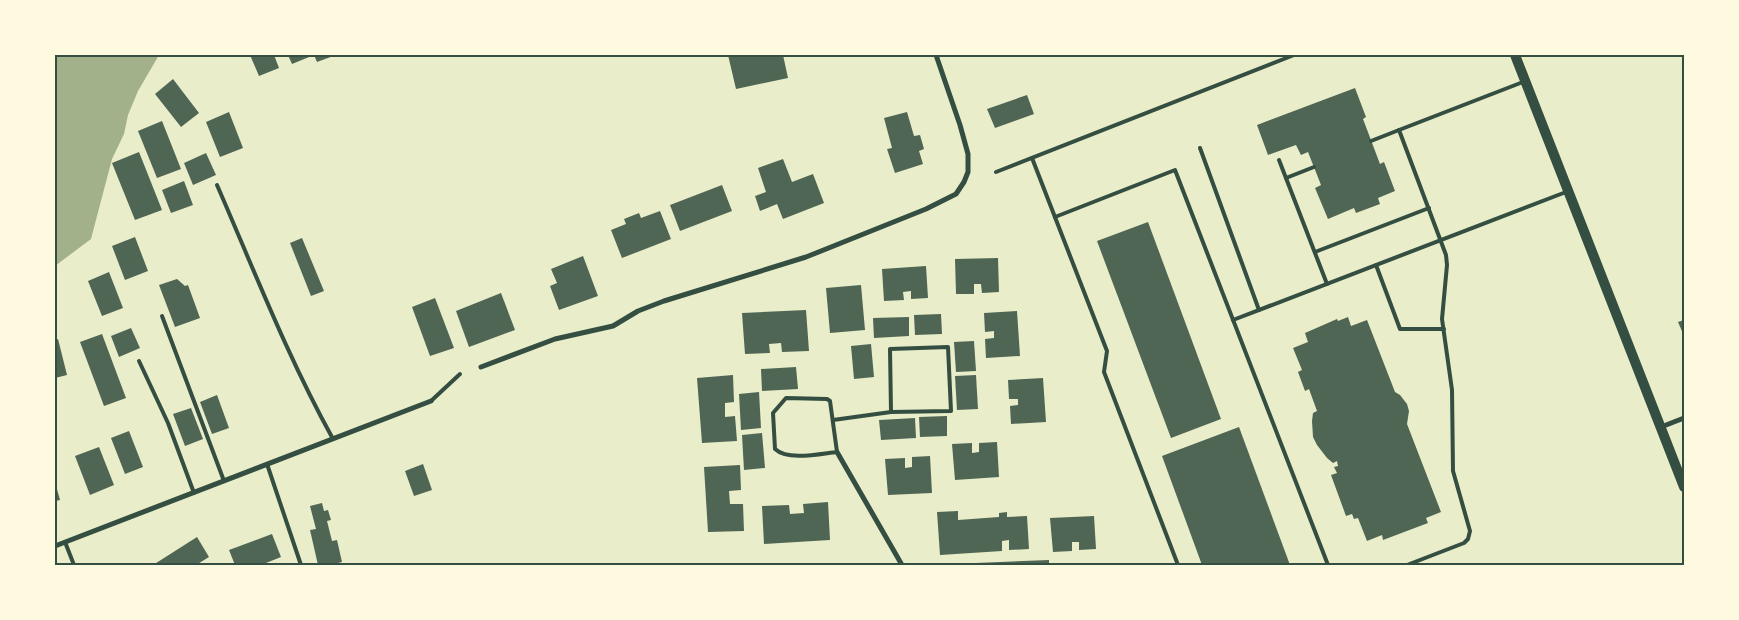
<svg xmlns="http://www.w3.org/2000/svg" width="1739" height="620" viewBox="0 0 1739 620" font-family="Jost,sans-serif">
	<rect width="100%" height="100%" fill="#e9edc9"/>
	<!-- water -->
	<polygon fill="#a3b18a" points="55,55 159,55 138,91 128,115 124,134 112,159 91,239 55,266"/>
	<!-- building -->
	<g fill="#4f6655">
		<polygon points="250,55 274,55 279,68 259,76"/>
		<polygon points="288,55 314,55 292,64"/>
		<polygon points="314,55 336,55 317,62"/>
		<polygon points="728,55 771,55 771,57 783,55 788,78 736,89"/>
		<polygon points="173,79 199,113 181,127 155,94"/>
		<polygon points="1355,88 1366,117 1363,119 1380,164 1384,162 1395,191 1378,198 1380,204 1356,213 1354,208 1328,219 1315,188 1321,185 1308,152 1301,155 1296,145 1268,155 1257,125"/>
		<polygon points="1027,95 1034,114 995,128 987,109"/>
		<polygon points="229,112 243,148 220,157 206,122"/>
		<polygon points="907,112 914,136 920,135 924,149 919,151 923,164 895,173 887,149 892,148 884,118"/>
		<polygon points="162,121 181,169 157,178 138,131"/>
		<polygon points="139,152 162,210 135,220 112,163"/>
		<polygon points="206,153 216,175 193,185 184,163"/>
		<polygon points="783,159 792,182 813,174 824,203 783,219 777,204 760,211 755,196 766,192 758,168"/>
		<polygon points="184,181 193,205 171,213 162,190"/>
		<polygon points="722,185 732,211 680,231 670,205"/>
		<polygon points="660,211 671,239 622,258 611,230 626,224 624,219 639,213 641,218"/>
		<polygon points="1148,222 1221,419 1171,438 1097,241"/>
		<polygon points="135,237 148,271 125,280 112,246"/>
		<polygon points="302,238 324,291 311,296 290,243"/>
		<polygon points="583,256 598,296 559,310 550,286 557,283 551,269"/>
		<polygon points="998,258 999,292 982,293 981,284 974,284 974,294 956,294 955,259"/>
		<polygon points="926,266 928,298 911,299 911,291 903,292 904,300 884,301 882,269"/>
		<polygon points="109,272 123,308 102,316 88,281"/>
		<polygon points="177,279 185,286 188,285 200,318 175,327 159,285"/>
		<polygon points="861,285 865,330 830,333 826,288"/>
		<polygon points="501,293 515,330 469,347 456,311"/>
		<polygon points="435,298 454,348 430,356 412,307"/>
		<polygon points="806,310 809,351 782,352 781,343 769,344 770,353 745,354 742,313"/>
		<polygon points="1017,311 1020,356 986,358 985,339 994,338 994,331 985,332 984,313"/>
		<polygon points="941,314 942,334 915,335 914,315"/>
		<polygon points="909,317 909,336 874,338 873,318"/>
		<polygon points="1348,317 1351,326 1367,320 1395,392 1400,395 1407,404 1409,411 1407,424 1441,512 1426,518 1428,523 1383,540 1382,535 1367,541 1358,518 1354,519 1352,514 1346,516 1331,475 1337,473 1334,467 1338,466 1337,461 1333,463 1327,458 1317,445 1313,437 1312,421 1313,413 1317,411 1309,389 1305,391 1298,372 1302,370 1293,348 1308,342 1305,333 1337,319 1338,321"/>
		<polygon points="1684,320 1684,336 1678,322"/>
		<polygon points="131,328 140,348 119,357 111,336"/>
		<polygon points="102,334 126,398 104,406 80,342"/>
		<polygon points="58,339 67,375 55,378 55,340"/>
		<polygon points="974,341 976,371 956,372 954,342"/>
		<polygon points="871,344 874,377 854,379 851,346"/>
		<polygon points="796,367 798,389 762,391 761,369"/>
		<polygon points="733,375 734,402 725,403 725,417 735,416 737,441 702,443 697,378"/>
		<polygon points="976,375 978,409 957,410 955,376"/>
		<polygon points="1043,378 1046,422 1011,424 1010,406 1018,405 1018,399 1009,399 1008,380"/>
		<polygon points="759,392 761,428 741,430 739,394"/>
		<polygon points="217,395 229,428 212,434 200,402"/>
		<polygon points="191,408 203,439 185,446 173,414"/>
		<polygon points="947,416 947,436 920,437 919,417"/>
		<polygon points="915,418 916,438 881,440 879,420"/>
		<polygon points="1239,427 1290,565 1202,565 1162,456"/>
		<polygon points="129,431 143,467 125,474 111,438"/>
		<polygon points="762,433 765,468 744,470 742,435"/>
		<polygon points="997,442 999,477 955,480 952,444 972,443 972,453 979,452 979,443"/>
		<polygon points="99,447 114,485 90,495 75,456"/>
		<polygon points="930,456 932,493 888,495 885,459 905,458 905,468 912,467 912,457"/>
		<polygon points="423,464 432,490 414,496 405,471"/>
		<polygon points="740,465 741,490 729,491 730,504 743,504 744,531 708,532 704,467"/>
		<polygon points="55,482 60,500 55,501"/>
		<polygon points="828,502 830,540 764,544 762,506 789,505 790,514 804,513 803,504"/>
		<polygon points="322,503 324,511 328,510 331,520 327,521 332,541 337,540 342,562 330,565 318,565 310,530 316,529 310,506"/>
		<polygon points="958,511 958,520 999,517 999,513 1007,512 1007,517 1027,516 1029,549 1009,550 1009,540 1002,541 1002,551 940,555 937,512"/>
		<polygon points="1094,516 1096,549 1079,550 1079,542 1072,542 1072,551 1053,552 1050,518"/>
		<polygon points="272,534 281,557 261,565 235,565 229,550"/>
		<polygon points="197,537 209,557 196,565 153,565"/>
		<polygon points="1049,560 1049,565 976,565 976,563"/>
	</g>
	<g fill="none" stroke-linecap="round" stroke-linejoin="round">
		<!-- service -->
		<g stroke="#344e41" stroke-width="4">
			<polyline points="1371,141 1399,130"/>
			<polyline points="1200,148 1259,310"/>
			<polyline points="1032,158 1107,351 1104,372 1178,565"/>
			<polyline points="1279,160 1327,284"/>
			<polyline points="996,172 1294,55"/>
			<polyline points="1286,178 1314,167"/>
			<path d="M217,185C254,270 288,358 333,439"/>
			<polyline points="1055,217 1175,170 1328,565"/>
			<polyline points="1315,252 1429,208"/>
			<polyline points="1376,265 1400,329 1444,329"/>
			<polyline points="162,316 224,481"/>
			<polyline points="1233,320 1566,192"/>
			<polyline points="139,361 168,423 194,493"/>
			<path d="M786,398L827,399L830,401L837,452C819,454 788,461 775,449L773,413Z"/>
			<polyline points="431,401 460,374"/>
			<polyline points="833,420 891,412 890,349 948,347 951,411 891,412"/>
			<polyline points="267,464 301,565"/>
			<polyline points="65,542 74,565"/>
			<polyline points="1407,565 1464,543 1468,539 1470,531 1453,471 1452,390 1442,319 1447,265 1446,255 1399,130 1523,82"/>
		</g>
		<!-- minor -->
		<g stroke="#344e41" stroke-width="5">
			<polyline points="481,367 555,339 613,326 638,311 664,301 806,257 926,209 956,194 964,182 968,172 968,154 960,125 936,55"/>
			<polyline points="1661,427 1684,418"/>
			<polyline points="837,452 902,565"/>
			<polyline points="55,546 431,401"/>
		</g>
		<!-- secondary -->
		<polyline stroke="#344e41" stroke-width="10" points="1515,55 1684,487"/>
	</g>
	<!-- border -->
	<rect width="1739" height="620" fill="none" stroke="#fefae0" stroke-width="112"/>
	<rect x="56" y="56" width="1627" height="508" fill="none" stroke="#344e41" stroke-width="2"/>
</svg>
